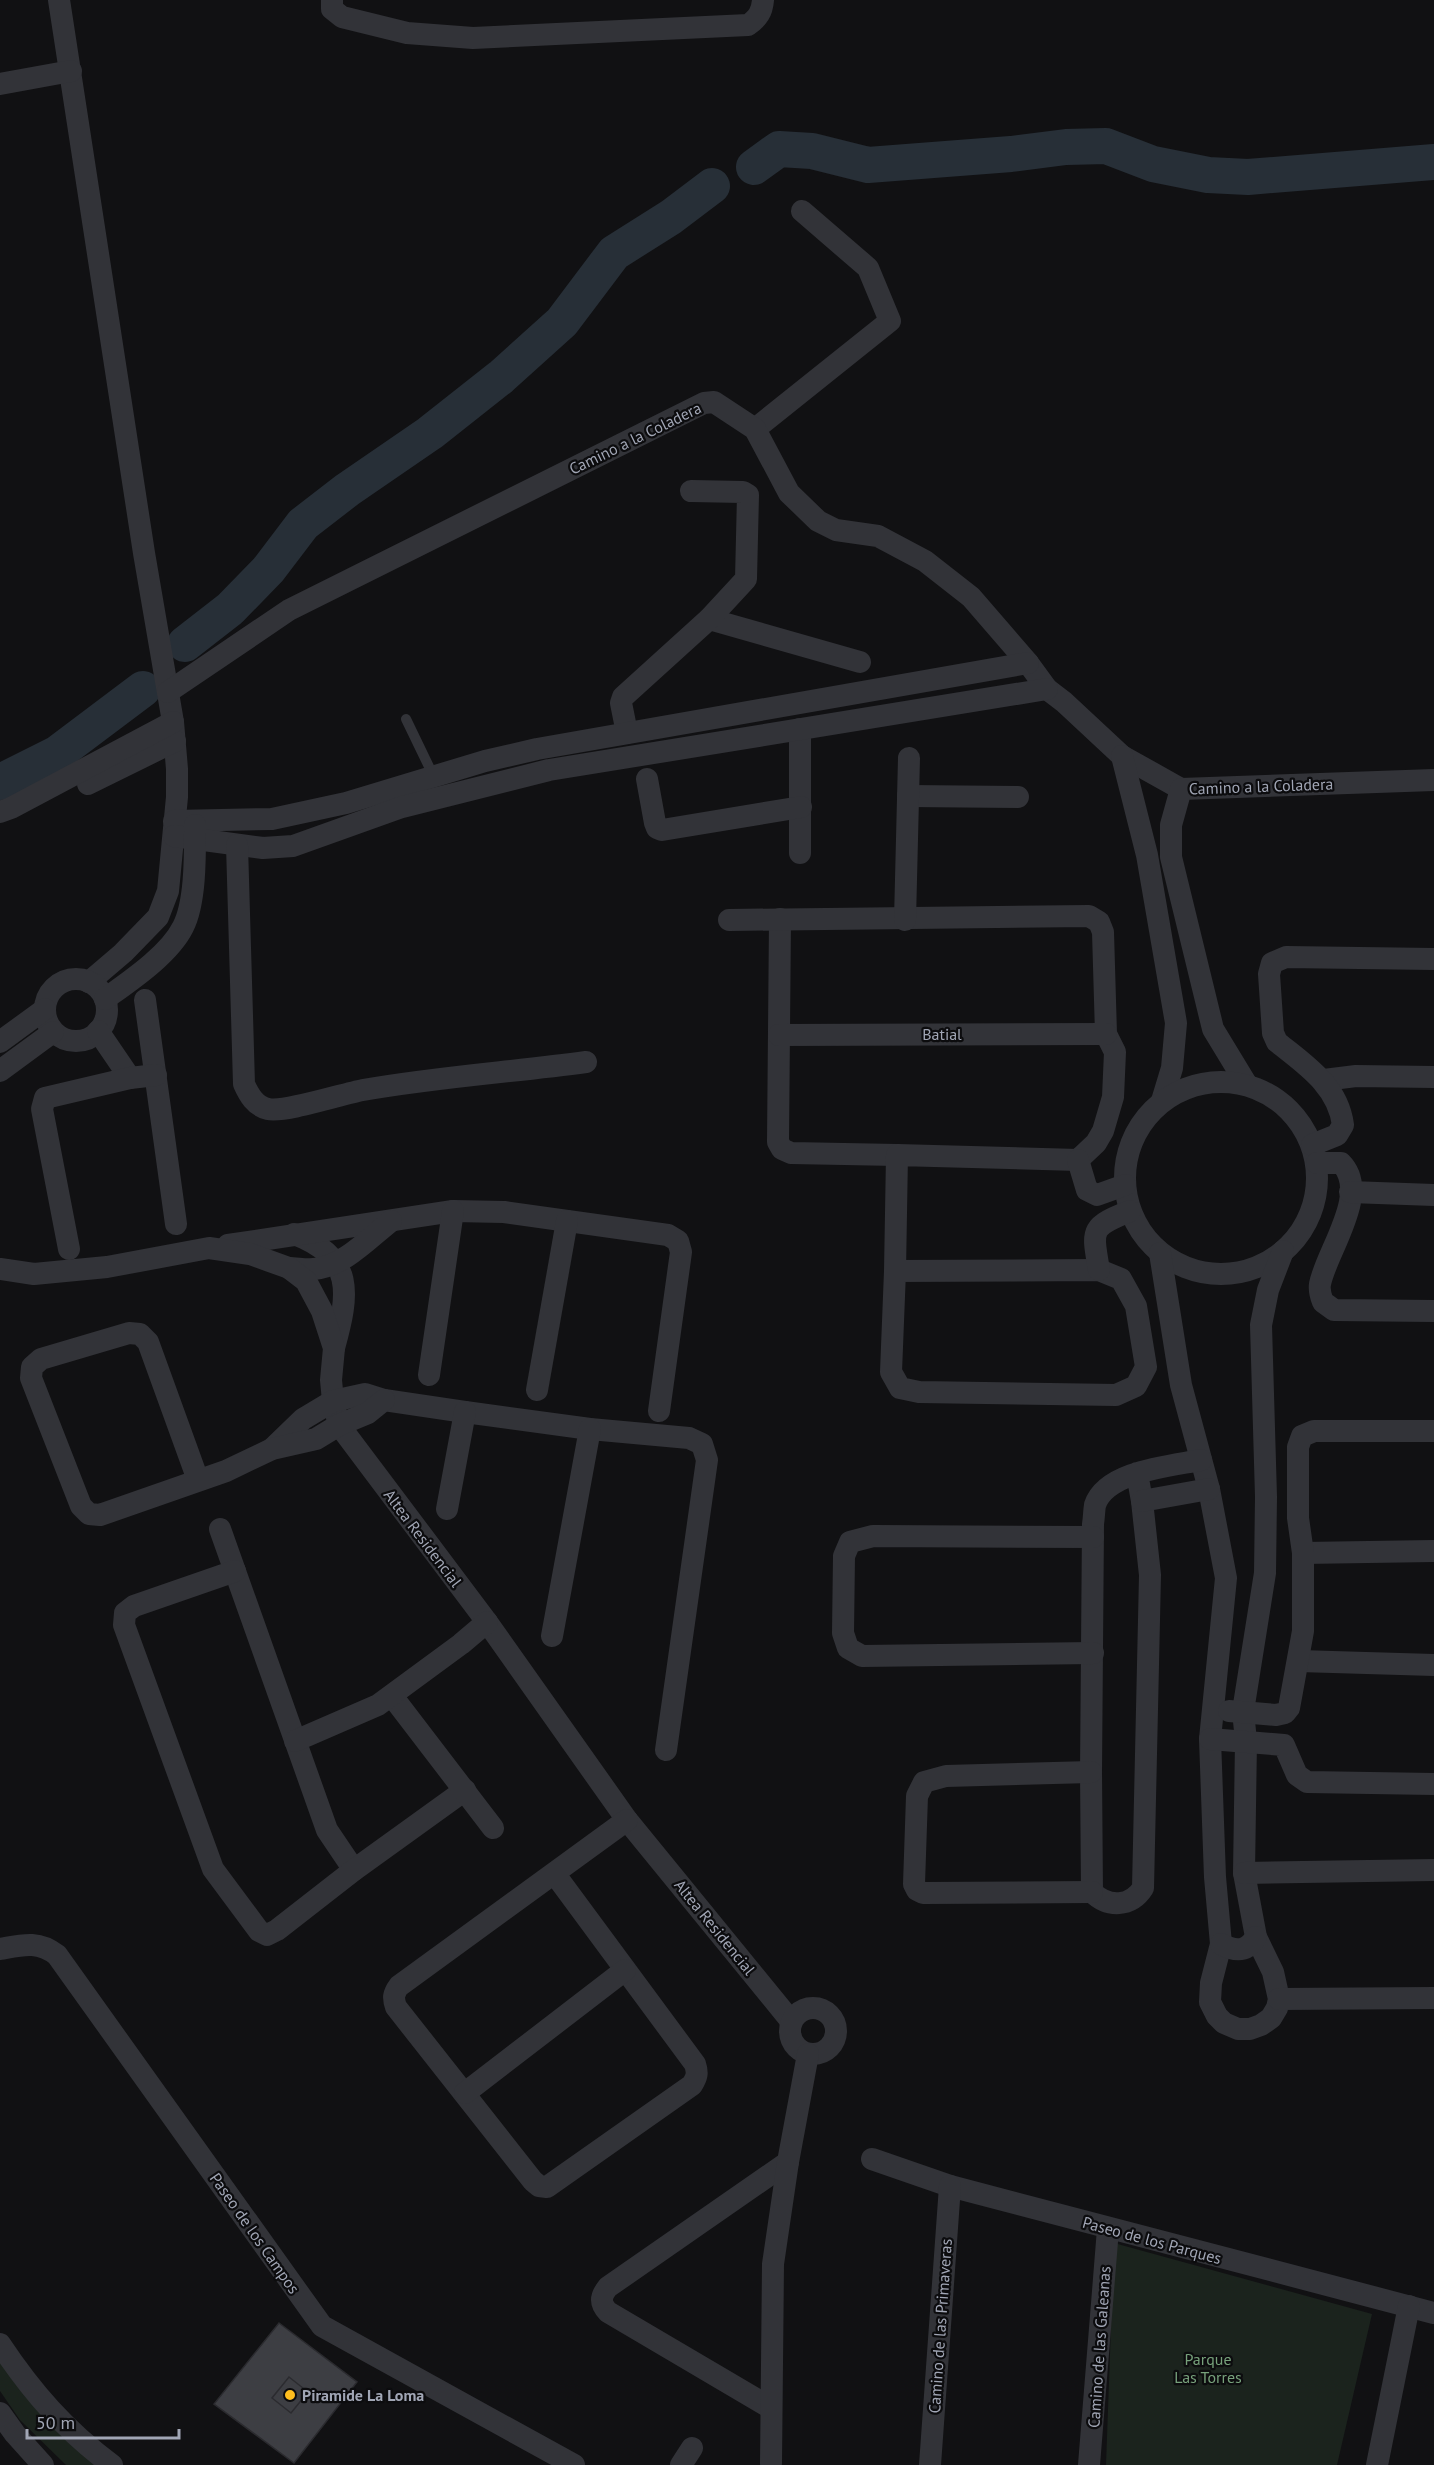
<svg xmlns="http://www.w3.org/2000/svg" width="1434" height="2465" viewBox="0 0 1434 2465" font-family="'PT Sans',sans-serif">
	<rect width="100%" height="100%" fill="#111113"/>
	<!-- green -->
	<g fill="#1b231d">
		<polygon points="1114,2243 1372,2314 1337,2465 1106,2465"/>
		<polygon points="0,2356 96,2465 66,2465 20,2420 0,2391"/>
	</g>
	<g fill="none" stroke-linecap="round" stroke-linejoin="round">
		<!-- river -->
		<g stroke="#272f37" stroke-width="36">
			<polyline points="754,167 779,149 812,151 868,165 1011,154 1066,147 1106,146 1153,164 1208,175 1248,177 1434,162"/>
			<polyline points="185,644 230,609 268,570 303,524 347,490 430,433 501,377 562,322 614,253 671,217 712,186"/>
			<polyline points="0,782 58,753 143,689"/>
		</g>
	</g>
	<!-- building -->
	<g fill="#3d3e43" stroke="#2b2b2f" stroke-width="1.5">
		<polygon points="279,2323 357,2382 294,2463 214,2404"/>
		<polygon points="289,2377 308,2392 291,2413 272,2398"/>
	</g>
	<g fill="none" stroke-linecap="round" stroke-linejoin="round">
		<!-- service -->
		<polyline stroke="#323338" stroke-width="10" points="406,719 434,777"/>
		<!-- minor -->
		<g stroke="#323338" stroke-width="22">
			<polyline points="59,0 144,553 173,722 177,769 177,797 168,891 158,917 123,953 89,982"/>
			<path d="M332,0V9L342,17L407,33L473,38L748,25C758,18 762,12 763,0"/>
			<polyline points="0,84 71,71"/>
			<polyline points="755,429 890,321 868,268 802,211"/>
			<polyline points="709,619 860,662"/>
			<polyline points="168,692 289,610 704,403 714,402 755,429 789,493 818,521 836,530 878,536 925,561 971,597 1028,663 1047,689 1064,702 1122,756 1181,789 1434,780"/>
			<polyline points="800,729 800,853"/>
			<polyline points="627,733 621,703 623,697 709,619 746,579 748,495 743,492 691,491"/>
			<polyline points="1122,756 1147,855 1176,1023 1172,1068 1162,1101"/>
			<polyline points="647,779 655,823 657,828 662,830 801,807"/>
			<polyline points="88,784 175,741"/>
			<polyline points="1181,789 1171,825 1171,857 1213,1029 1247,1085"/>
			<polyline points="908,796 1018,797"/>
			<polyline points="0,812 11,808 173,722"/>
			<polyline points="174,821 272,819 346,803 485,761 537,749 1028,663"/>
			<polyline points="174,836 263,848 293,846 402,807 549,770 1047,689"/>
			<path d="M237,845L244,1084C249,1095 255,1106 268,1109C284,1113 342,1094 363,1090C436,1077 512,1072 586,1062"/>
			<polyline points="780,919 778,1142 782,1149 791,1153 897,1155"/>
			<polyline points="729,920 1089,916 1099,922 1103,932 1106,1034 1115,1052 1113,1097 1103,1131 1096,1143 1078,1160 897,1155 895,1271 891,1372 900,1388 919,1392 1116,1395 1136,1386 1146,1367 1136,1306 1121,1279 1099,1270 895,1271"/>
			<polyline points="905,920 909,758"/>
			<circle cx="76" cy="1010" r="31"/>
			<path d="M105,999C130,981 169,955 183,927C196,902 195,853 195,825"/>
			<polyline points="145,1000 176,1224"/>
			<polyline points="98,1031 130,1078"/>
			<polyline points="779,1035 1106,1034"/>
			<polyline points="0,1042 45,1009"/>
			<polyline points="0,1071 53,1032"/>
			<polyline points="1324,1080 1356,1076 1434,1077"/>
			<circle cx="1221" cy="1178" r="96"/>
			<path d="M1312,1145L1337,1135L1343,1125C1338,1086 1306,1065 1277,1042L1273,1033L1269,974L1272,963L1286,957L1434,959"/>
			<polyline points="1078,1160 1087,1190 1097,1195 1125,1185"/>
			<path d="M1317,1163H1341C1371,1193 1326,1252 1320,1284C1319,1290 1321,1297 1323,1302L1334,1310L1434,1311"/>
			<polyline points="1350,1192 1434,1195"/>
			<path d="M294,1234C355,1257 349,1294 334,1348"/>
			<polyline points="228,1245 453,1211 504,1212 668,1235 678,1241 681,1252 659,1411"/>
			<polyline points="69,1249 42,1109 45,1098 130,1078 156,1075"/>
			<polyline points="1160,1253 1181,1385 1209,1489 1226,1578 1210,1739 1215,1877 1221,1944 1211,1983 1210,2002 1217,2016 1224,2023 1238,2029 1250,2029 1261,2025 1271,2018 1277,2008 1279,1999 1273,1972 1256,1937 1244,1873 1246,1741 1243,1711 1265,1573 1266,1497 1261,1325 1268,1290 1283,1251"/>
			<path d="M289,1268C297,1268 306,1270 314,1269C344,1266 368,1239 391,1221"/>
			<polyline points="0,1269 34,1274 107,1267 209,1248 250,1254 289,1268 306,1281 322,1311 334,1348 331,1380 333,1401 339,1425 487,1622 627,1820 791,2021"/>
			<path d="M1099,1270C1092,1229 1090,1227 1130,1211"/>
			<polyline points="429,1375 453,1211"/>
			<polyline points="537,1390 567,1221"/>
			<polyline points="272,1449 303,1419 333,1401 365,1394 384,1400 465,1412 590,1429 689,1438 702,1444 707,1460 666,1750"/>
			<path d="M1137,1473L1142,1501L1150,1575L1143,1888C1131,1907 1108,1908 1092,1892L1091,1772L1093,1524C1094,1518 1094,1511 1095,1505C1106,1471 1171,1466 1201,1460"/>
			<polyline points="198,1480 148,1342 140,1334 129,1333 41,1359 32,1367 31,1378 81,1506 89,1514 100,1515 226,1471 272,1449 316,1439 339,1425 368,1413 384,1400"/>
			<polyline points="1142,1501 1209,1489"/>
			<polyline points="447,1509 465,1412"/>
			<polyline points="220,1529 327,1830 354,1870"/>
			<polyline points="1303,1553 1434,1551"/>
			<polyline points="235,1571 134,1606 125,1613 124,1625 213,1869 259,1931 267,1935 277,1930 354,1870 465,1790"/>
			<polyline points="552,1636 590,1429"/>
			<polyline points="1093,1653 862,1656 848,1648 843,1633 844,1556 850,1542 873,1536 1093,1537"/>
			<polyline points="1299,1661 1434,1665"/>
			<polyline points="392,1696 493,1828"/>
			<polyline points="1229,1711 1276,1715 1285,1713 1289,1708 1303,1631 1303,1553 1298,1518 1298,1447 1302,1436 1314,1431 1434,1431"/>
			<polyline points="1210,1739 1284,1745 1297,1775 1307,1782 1434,1784"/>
			<polyline points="295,1741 378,1705 461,1644 487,1622"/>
			<polyline points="1091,1772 946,1776 924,1782 917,1796 914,1884 917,1890 923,1893 1092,1892"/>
			<path d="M554,1873L695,2064C698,2073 697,2077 692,2085L547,2187L539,2186L533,2181L396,2007C393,1998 393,1994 399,1986L627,1820"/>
			<polyline points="1244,1873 1434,1870"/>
			<path d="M1221,1944C1236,1952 1247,1952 1256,1937"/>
			<path d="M0,1949C22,1945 38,1940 57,1955L322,2326L574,2465"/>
			<polyline points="1279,1999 1434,1998"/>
			<circle cx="813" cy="2031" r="23"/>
			<polyline points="465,2093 625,1970"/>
			<polyline points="872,2159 950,2186 1434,2313"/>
			<path d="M0,2344C32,2392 65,2430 112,2465"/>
			<path d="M771,2408L608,2312C600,2303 600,2297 608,2287L788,2162"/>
			<polyline points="0,2413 15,2434 43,2465"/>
			<polyline points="771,2463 773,2264 788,2162 808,2054"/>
			<polyline points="681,2465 692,2448"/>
			<polyline points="930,2465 950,2186"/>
			<polyline points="1089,2465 1108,2229"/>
			<polyline points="1377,2465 1409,2306"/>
		</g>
	</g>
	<!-- markers -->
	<circle fill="#ffbe1e" stroke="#0c0c0e" stroke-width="2" cx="290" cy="2395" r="6"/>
	<g text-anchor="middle" stroke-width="4.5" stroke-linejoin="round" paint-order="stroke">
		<!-- street labels -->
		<g font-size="16" fill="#a1a6b5" stroke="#0c0c0e">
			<text transform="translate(635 438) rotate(-26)" y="6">Camino a la Coladera</text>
			<text transform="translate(1261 786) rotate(-2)" y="6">Camino a la Coladera</text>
			<text x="942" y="1040">Batial</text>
			<text transform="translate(423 1538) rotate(53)" y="6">Altea Residencial</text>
			<text transform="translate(715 1927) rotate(51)" y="6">Altea Residencial</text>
			<text transform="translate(255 2233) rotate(55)" y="6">Paseo de los Campos</text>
			<text transform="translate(1152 2240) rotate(15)" y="6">Paseo de los Parques</text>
			<text transform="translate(940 2326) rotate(-86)" y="6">Camino de las Primaveras</text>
			<text transform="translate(1099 2347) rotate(-86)" y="6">Camino de las Galeanas</text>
		</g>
		<!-- park labels -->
		<g font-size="16" fill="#77a17b" stroke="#0c0c0e">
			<text x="1208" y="2365">Parque<tspan x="1208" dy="18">Las Torres</tspan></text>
		</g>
		<!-- poi labels -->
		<g font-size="16" font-weight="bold" fill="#a1a6b5" stroke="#0c0c0e" text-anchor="start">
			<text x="302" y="2401">Piramide La Loma</text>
		</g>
	</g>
	<!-- scale -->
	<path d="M27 2429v9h152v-9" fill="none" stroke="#a1a6b5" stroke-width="3"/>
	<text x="36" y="2429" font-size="18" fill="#a1a6b5" stroke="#0c0c0e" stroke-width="4.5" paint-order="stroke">50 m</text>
</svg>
